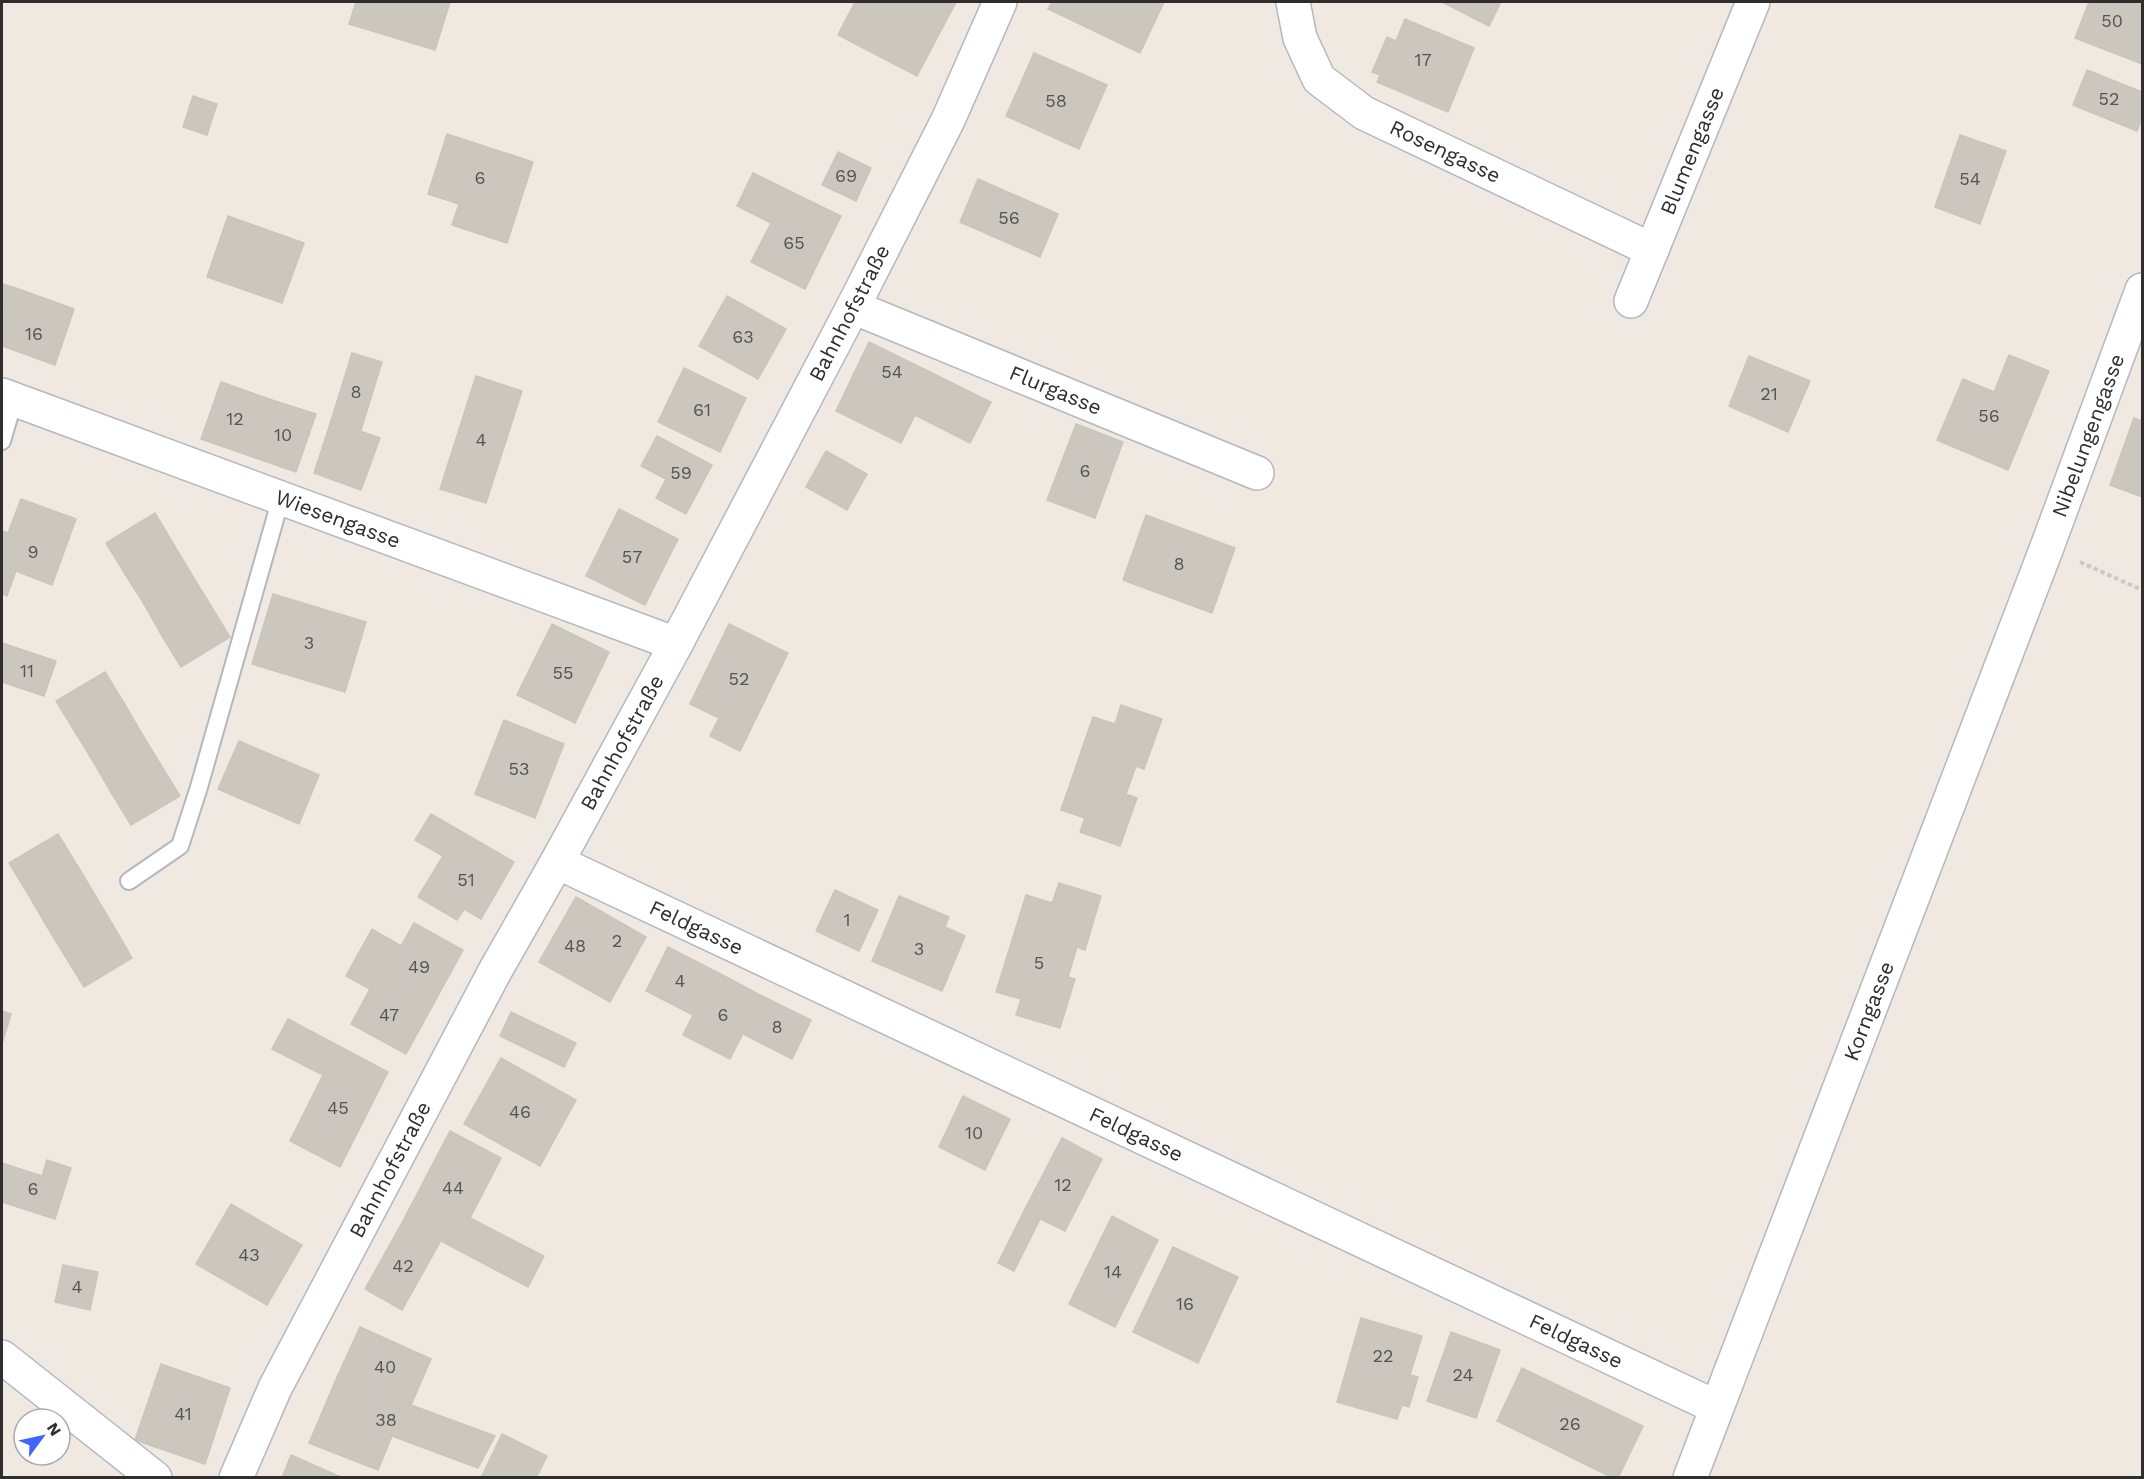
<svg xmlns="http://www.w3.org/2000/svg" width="2144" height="1479" viewBox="0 0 2144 1479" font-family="'Work Sans',sans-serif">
	<rect width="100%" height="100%" fill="#efe9e1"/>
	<!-- building -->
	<g fill="#cbc7bf" stroke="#cbc5ba" stroke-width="1.5">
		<polygon points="356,2 450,2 435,50 349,24"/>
		<polygon points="855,2 956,2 917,76 838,35"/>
		<polygon points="1052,2 1164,2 1140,53 1048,9"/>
		<polygon points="1442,2 1501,2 1489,26"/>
		<polygon points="2089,2 2135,2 2142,4 2142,64 2075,38"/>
		<polygon points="1405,19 1474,48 1448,112 1377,82 1380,75 1372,72 1387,37 1396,41"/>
		<polygon points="1034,53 1107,85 1079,149 1006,116"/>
		<polygon points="2087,70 2142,92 2142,118 2137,131 2073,105"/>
		<polygon points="193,96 217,104 207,135 183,127"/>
		<polygon points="447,134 533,162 507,243 452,225 459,204 428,194"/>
		<polygon points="1960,135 2006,151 1980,224 1935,207"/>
		<polygon points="838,152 871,168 856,201 822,185"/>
		<polygon points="753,173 841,216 805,289 751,262 771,223 737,206"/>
		<polygon points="978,179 1058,214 1040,257 960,222"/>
		<polygon points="228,216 304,243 282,303 207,277"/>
		<polygon points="2,284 13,287 2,321"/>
		<polygon points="13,287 74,309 55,365 2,346 2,321"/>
		<polygon points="727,296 786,329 758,379 699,346"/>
		<polygon points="869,342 991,402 970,443 915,415 901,443 836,411"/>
		<polygon points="352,353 382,362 361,430 331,421"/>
		<polygon points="2009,355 2049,371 2008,470 1937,440 1963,379 1994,392"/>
		<polygon points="1749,356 1810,381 1788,432 1729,406"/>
		<polygon points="684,368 746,398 720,452 658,422"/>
		<polygon points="476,376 522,391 486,503 440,489"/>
		<polygon points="221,382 269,399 250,456 201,439"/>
		<polygon points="269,399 316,414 296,472 250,456"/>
		<polygon points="2134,418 2142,421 2142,497 2110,485"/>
		<polygon points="331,421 380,438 361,490 314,473"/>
		<polygon points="1076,424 1123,442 1095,518 1047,500"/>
		<polygon points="657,436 712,465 686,514 656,498 666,479 641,466"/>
		<polygon points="826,451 867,474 847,510 806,487"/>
		<polygon points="21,499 76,519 52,585 16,571 7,596 2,594 2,531 8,533"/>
		<polygon points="619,509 678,539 645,605 586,576"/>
		<polygon points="155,513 174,545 125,574 106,543"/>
		<polygon points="1146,515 1235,548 1212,613 1123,580"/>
		<polygon points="174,545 192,575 144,604 125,574"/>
		<polygon points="192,575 211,606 162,636 144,604"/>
		<polygon points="273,594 366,622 345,692 252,664"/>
		<polygon points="211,606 230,637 181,667 162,636"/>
		<polygon points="552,624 609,652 575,723 517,695"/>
		<polygon points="729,624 788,653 740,751 710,736 719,718 690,704"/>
		<polygon points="2,643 56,661 44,696 2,682"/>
		<polygon points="105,672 124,703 75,732 56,701"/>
		<polygon points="124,703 142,734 94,763 75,732"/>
		<polygon points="1121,705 1162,719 1144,769 1136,766 1126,794 1137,798 1120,846 1080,832 1085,818 1061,810 1093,717 1115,724"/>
		<polygon points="504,720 564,744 535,818 475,794"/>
		<polygon points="142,734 161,765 112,794 94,763"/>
		<polygon points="239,741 319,775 299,824 218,789"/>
		<polygon points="161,765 180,796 131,825 112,794"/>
		<polygon points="431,814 514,862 481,919 464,909 457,920 418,897 443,856 415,840"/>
		<polygon points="58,834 77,865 28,894 9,863"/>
		<polygon points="77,865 95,895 46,925 28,894"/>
		<polygon points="1059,883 1101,896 1085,950 1077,947 1068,977 1075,979 1060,1028 1016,1015 1021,999 996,992 1026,895 1052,903"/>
		<polygon points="835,890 878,910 859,951 816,931"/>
		<polygon points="95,895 114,927 65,956 46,925"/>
		<polygon points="899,896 949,917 945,927 965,936 942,991 872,961"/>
		<polygon points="576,897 646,937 610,1002 539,962"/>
		<polygon points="414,923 463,950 406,1054 351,1024 370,989 346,976 372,929 401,946"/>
		<polygon points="114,927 132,958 84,987 65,956"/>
		<polygon points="668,947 715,971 693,1015 646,991"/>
		<polygon points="715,971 762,996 730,1059 683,1035"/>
		<polygon points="762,996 811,1020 792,1059 743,1034"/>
		<polygon points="2,1011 11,1014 2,1044"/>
		<polygon points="511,1012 576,1043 564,1067 500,1036"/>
		<polygon points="288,1019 388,1072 340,1167 290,1141 323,1075 272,1049"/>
		<polygon points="501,1058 576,1100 540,1166 464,1124"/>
		<polygon points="963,1096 1010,1119 985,1170 939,1147"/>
		<polygon points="450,1131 501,1158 470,1218 544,1256 528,1287 403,1221"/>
		<polygon points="1062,1138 1102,1159 1065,1231 1024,1211"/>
		<polygon points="47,1160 71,1168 55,1219 2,1202 2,1163 42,1176"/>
		<polygon points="231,1204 302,1245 267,1305 196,1264"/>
		<polygon points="1024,1211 1040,1219 1014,1271 998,1263"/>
		<polygon points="1112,1216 1158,1240 1115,1327 1069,1304"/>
		<polygon points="403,1221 440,1242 402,1310 365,1289"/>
		<polygon points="1173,1247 1238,1277 1198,1363 1133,1332"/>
		<polygon points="63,1265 98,1272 90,1310 55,1302"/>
		<polygon points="1361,1318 1422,1336 1410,1375 1418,1377 1409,1407 1402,1405 1397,1419 1337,1402"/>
		<polygon points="360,1327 431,1359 411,1405 338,1375"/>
		<polygon points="1451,1332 1500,1350 1476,1418 1427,1401"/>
		<polygon points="161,1364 230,1388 205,1464 135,1440"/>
		<polygon points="1522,1368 1643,1426 1618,1478 1613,1478 1497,1421"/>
		<polygon points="338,1375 411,1405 495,1436 478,1468 392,1436 378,1470 309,1443"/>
		<polygon points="502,1434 547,1456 536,1478 481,1478"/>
		<polygon points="291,1455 343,1478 282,1478"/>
	</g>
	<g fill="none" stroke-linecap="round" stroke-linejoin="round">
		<defs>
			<g id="lane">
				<polyline points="2,441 14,400"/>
				<polyline points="129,881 180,846 199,787 281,498"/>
			</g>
			<g id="street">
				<path id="s1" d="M1293,2L1300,38L1319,79L1364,113L1652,250"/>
				<path id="s2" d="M1631,301L1753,2"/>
				<path id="s3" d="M853,307L1257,473"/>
				<path id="s4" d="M2,395L676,644"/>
				<path id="s5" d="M557,862L1716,1407"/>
				<polyline points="2,1357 155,1478"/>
				<path id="s6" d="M1690,1478L2047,547L2142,290"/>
			</g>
			<g id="secondary">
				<path id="s7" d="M236,1478L275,1388L495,971L557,862L676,644L853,307L948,120L1000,2"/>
			</g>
		</defs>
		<!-- lane casing -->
		<use href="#lane" stroke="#b4b7c1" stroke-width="20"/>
		<!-- street casing -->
		<use href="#street" stroke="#b4b7c1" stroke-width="36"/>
		<!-- secondary casing -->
		<use href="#secondary" stroke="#b4b7c1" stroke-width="36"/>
		<!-- path -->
		<polyline stroke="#c9c9c9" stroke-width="4" stroke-dasharray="4.5 3" stroke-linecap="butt" points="2080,562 2142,590"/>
		<!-- lane -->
		<use href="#lane" stroke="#fff" stroke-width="16"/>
		<!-- street -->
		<use href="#street" stroke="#fff" stroke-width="33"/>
		<!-- secondary -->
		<use href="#secondary" stroke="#fff" stroke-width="33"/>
	</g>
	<g text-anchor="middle" stroke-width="4.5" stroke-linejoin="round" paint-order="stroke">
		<!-- number labels -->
		<g font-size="18" fill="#555452">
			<text x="2112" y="27">50</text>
			<text x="1423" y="66">17</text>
			<text x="2109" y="105">52</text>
			<text x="1056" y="107">58</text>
			<text x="846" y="182">69</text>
			<text x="480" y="184">6</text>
			<text x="1970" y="185">54</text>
			<text x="1009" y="224">56</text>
			<text x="794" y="249">65</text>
			<text x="34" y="340">16</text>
			<text x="743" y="343">63</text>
			<text x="892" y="378">54</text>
			<text x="356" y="398">8</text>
			<text x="1769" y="400">21</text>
			<text x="702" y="416">61</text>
			<text x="1989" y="422">56</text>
			<text x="235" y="425">12</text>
			<text x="283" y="441">10</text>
			<text x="481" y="446">4</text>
			<text x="1085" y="477">6</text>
			<text x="681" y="479">59</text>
			<text x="33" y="558">9</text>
			<text x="632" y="563">57</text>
			<text x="1179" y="570">8</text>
			<text x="309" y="649">3</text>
			<text x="27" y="677">11</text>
			<text x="563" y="679">55</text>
			<text x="739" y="685">52</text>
			<text x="519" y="775">53</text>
			<text x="466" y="886">51</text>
			<text x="847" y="926">1</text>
			<text x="617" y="947">2</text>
			<text x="575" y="952">48</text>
			<text x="919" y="955">3</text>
			<text x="1039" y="969">5</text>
			<text x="419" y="973">49</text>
			<text x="680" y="987">4</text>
			<text x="389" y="1021">47</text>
			<text x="723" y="1021">6</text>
			<text x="777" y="1033">8</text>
			<text x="338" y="1114">45</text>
			<text x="520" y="1118">46</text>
			<text x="974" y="1139">10</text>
			<text x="1063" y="1191">12</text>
			<text x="453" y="1194">44</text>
			<text x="33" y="1195">6</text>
			<text x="249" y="1261">43</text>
			<text x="403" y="1272">42</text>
			<text x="1113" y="1278">14</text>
			<text x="77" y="1293">4</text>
			<text x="1185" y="1310">16</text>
			<text x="1383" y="1362">22</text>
			<text x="385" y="1373">40</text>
			<text x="1463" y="1381">24</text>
			<text x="183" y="1420">41</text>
			<text x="386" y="1426">38</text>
			<text x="1570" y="1430">26</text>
		</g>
		<!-- street labels -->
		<g font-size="21" fill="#2e2e2e" stroke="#fff">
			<text dy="7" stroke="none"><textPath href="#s2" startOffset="162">Blumengasse</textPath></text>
			<text dy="7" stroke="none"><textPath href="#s1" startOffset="228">Rosengasse</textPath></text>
			<text dy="7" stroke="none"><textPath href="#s7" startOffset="1317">Bahnhofstraße</textPath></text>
			<text dy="7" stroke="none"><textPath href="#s3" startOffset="219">Flurgasse</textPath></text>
			<text dy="7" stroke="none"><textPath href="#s6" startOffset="1116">Nibelungengasse</textPath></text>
			<text dy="7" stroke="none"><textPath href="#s4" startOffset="358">Wiesengasse</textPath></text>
			<text dy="7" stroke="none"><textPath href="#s7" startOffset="831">Bahnhofstraße</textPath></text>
			<text dy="7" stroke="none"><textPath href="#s5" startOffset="154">Feldgasse</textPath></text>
			<text dy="7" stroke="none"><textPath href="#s6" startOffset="500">Korngasse</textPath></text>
			<text dy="7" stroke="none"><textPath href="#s5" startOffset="640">Feldgasse</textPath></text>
			<text dy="7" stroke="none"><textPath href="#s7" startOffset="345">Bahnhofstraße</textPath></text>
			<text dy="7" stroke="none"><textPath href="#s5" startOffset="1126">Feldgasse</textPath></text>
		</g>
	</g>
	<!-- border -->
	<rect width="2144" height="1479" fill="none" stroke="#2e2e2e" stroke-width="6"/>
	<!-- north arrow -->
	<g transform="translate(42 1437) rotate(57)"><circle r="28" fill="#ffffff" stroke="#ababab" stroke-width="1.5"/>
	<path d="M0-4.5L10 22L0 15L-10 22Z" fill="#4264fb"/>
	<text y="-9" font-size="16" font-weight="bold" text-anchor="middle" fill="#2e2e2e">N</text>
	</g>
</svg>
